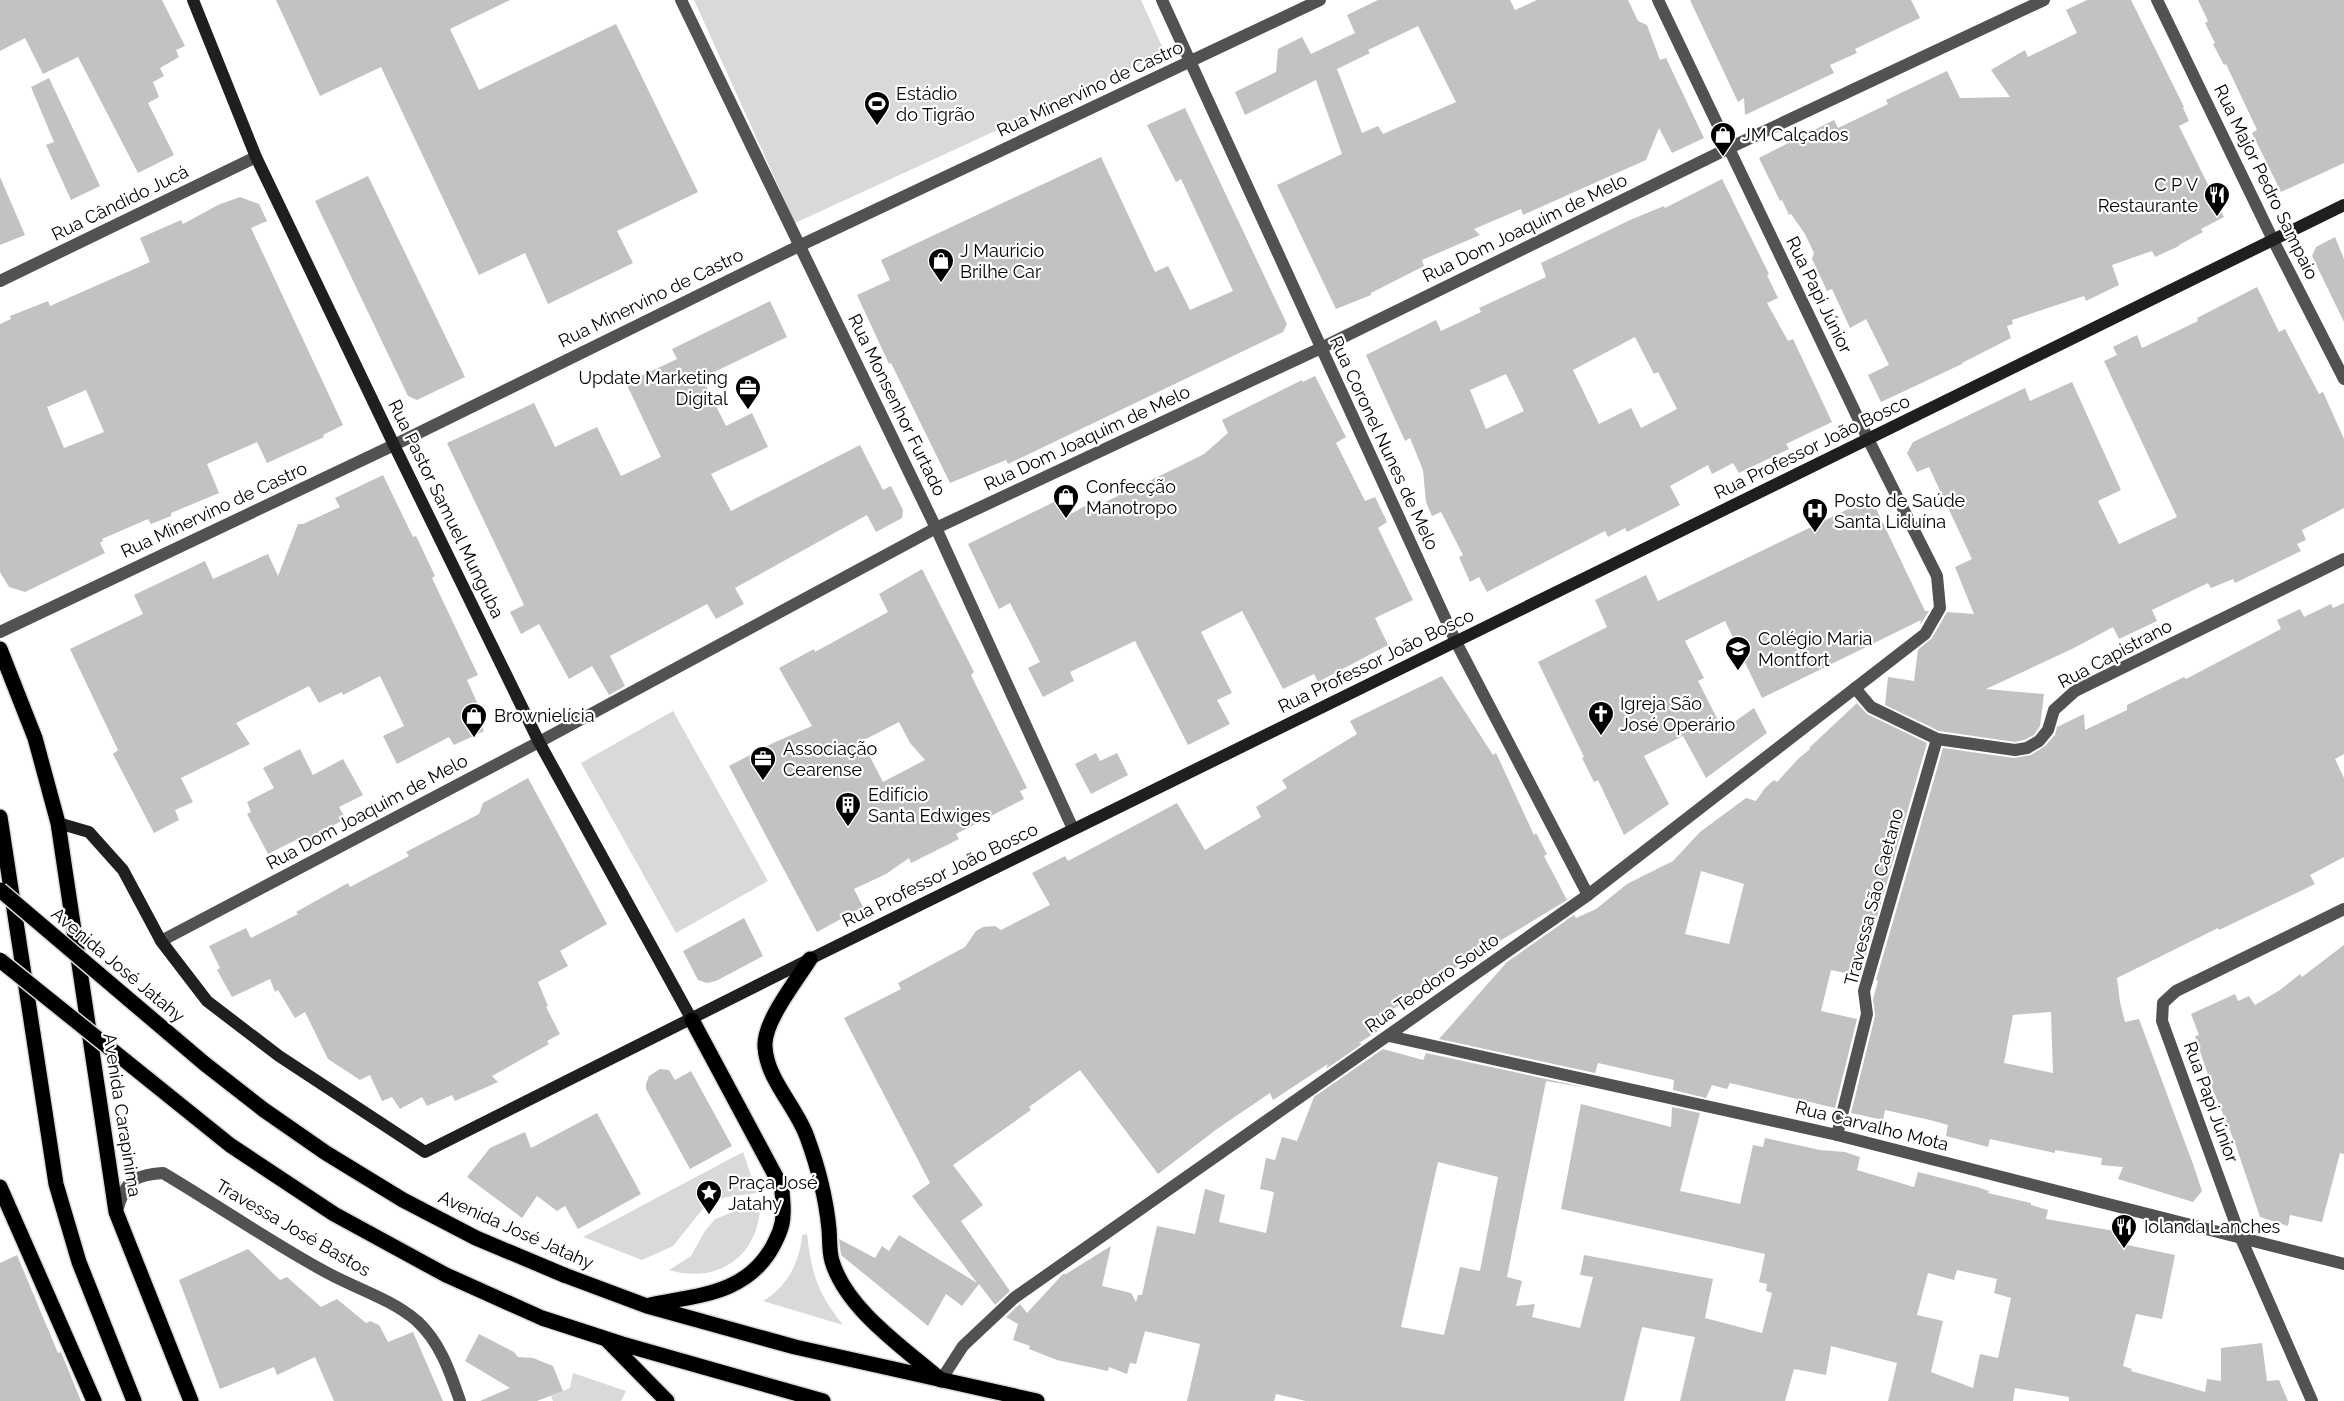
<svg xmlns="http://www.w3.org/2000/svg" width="2344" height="1401" viewBox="0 0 2344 1401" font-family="Raleway,sans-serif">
	<rect width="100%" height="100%" fill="#fff"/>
	<!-- green -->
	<g fill="#d9d9d9">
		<polygon points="694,0 1141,0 1165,53 795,223"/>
		<polygon points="673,711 768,881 676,933 581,763"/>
		<polygon points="743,1152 757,1193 727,1197 712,1202 701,1211 673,1246 642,1260 583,1237"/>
		<path d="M738,1210H760C756,1259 715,1284 669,1270L691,1256L705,1231L715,1219Z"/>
		<path d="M807,1234C812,1275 817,1292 843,1325L763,1301C787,1287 800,1262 802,1235Z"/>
		<polygon points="573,1373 626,1391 621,1401 553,1401 551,1396 570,1388"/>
	</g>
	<!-- building -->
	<g fill="#c2c2c2" fill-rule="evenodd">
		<polygon points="0,0 162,0 185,46 176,50 179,57 160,68 164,76 153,82 159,97 148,103 174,155 138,173 78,57 43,74 25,38 0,51"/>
		<polygon points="276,0 510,0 450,29 479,90 616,24 698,192 617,231 633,263 548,304 525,253 479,275 381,67 320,96"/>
		<path d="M1378,0H1510L1515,10L1537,0H1628L1638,21L1647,25L1660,60L1666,58L1704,138L1672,153L1659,128L1646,160L1523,215L1521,209L1474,229L1480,235L1422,260L1424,266L1371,293V295L1336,309L1277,185L1342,154L1316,80L1245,115L1235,92L1276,72L1278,49L1302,37L1311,54L1355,33L1347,15ZM1418,26L1456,102L1383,134L1378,126L1362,133L1337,69L1370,53L1368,50Z"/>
		<polygon points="1690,0 1911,0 1920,18 1855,49 1857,53 1830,65 1834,73 1745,115 1744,98 1738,102"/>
		<polygon points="2087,0 2131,0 2184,107 2183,108 2189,121 2179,126 2224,217 2201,229 2203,232 2179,245 2179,246 2155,257 2152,251 2112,265 2119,285 2086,301 2084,296 2012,320 2013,324 2007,326 2011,338 1962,363 1962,364 1881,402 1868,375 1889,365 1866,319 1850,328 1832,289 1827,291 1812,259 1814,253 1805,234 1791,214 1789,215 1782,200 1780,201 1759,158 1834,120 1838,128 1888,104 1886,100 1947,71 1960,98 2010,97 1991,70 2025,50 2028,57 2077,33 2066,10"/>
		<polygon points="2198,0 2344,0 2344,163 2281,192 2252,133 2257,130 2226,64 2224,65 2213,44 2215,43 2205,23 2208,21"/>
		<polygon points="49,78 100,186 71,200 46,145 54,142 31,87"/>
		<polygon points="1185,108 1287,324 1283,332 1008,464 1006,460 950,483 891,363 889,364 857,295 890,280 881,260 1101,157 1155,272 1168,266 1190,310 1233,291 1181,179 1176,182 1147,125"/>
		<polygon points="368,176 465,377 417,400 408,396 315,201"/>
		<polygon points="0,177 25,235 0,245"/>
		<path d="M1722,179L1769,274L1767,275L1778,298L1767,303L1788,341L1793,339L1832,422L1786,444L1789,449L1739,473L1733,463L1712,474L1708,465L1670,486L1680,505L1627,532L1625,528L1608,537L1605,531L1487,592L1479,577L1470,582L1459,557L1463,555L1441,512L1432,516L1426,502L1423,470L1410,438L1405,441L1366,355L1436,320L1441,331L1481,312L1479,308L1546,277L1541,263L1630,220L1664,206L1665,208ZM1635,337L1654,374L1658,372L1677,409L1641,428L1631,408L1599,424L1573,370ZM1506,374L1524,411L1486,429L1470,390Z"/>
		<path d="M240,197L259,204L267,221L251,228L343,425L323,435L324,437L267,463L257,442L207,464L219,493L171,513V516L151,524L148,519L102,539L103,541L100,543L105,553L25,592L9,587L0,572V324L11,319L10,316L48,301L50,306L150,262L140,238L181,220L183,224L218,205ZM86,390L104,432L64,448L47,407Z"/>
		<polygon points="2335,237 2344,259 2344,322 2312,256 2316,247"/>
		<polygon points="2257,287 2279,332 2285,329 2319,394 2323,392 2344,439 2344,508 2302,530 2306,540 2297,544 2301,551 2235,583 2233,579 2211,588 2208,583 2152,610 2157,621 2119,639 2113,627 2072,649 1986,689 2044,694 2040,726 2034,735 2024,740 2015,742 1939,731 1885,705 1888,677 1914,681 1918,650 1932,638 1947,612 1974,614 1955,567 1972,559 1929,467 1917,472 1907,453 1913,442 2025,388 2030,401 2072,382 2121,490 2098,501 2119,544 2177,517 2104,361 2117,355 2113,347 2137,335 2142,348 2198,321 2197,318"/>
		<polygon points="770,301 787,337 702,378 726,426 752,413 768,447 711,474 731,511 860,445 883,490 891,486 903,510 902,518 876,532 867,515 735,588 744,604 716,619 707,604 610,656 625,686 609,695 592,666 569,679 539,624 521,634 510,612 524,605 447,443 534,403 555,447 597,427 621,476 661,457 626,383 677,359 672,349"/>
		<polygon points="1315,376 1346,437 1336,443 1365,501 1375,497 1387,522 1378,528 1413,600 1375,618 1388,645 1318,682 1314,674 1283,689 1242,611 1201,632 1232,693 1217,700 1230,724 1188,745 1135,641 1070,672 1074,681 1043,697 1028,668 1040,662 1010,603 999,609 968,544 1058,500 1067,516 1094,501 1097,506 1178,467 1204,454 1228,433 1222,420 1302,380 1303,382"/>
		<polygon points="383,475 413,537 416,536 435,576 432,578 478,675 467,680 480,709 475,711 482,722 480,723 484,731 454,745 449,737 397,764 383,736 404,726 380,676 343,695 342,692 319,703 309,686 236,723 250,744 181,778 193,802 175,810 179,820 154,833 113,754 118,750 70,649 143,614 134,595 205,561 213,579 268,554 278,576 298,524 303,524 340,507 335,498"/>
		<polygon points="1871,498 1925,611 1929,611 1920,625 1921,620 1762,698 1725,621 1685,641 1704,678 1698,681 1723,730 1754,708 1767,733 1706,778 1683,736 1644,756 1669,804 1624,835 1598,780 1594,782 1582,758 1584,757 1538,662 1607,627 1595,600 1646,575 1658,601"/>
		<path d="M922,569L974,672L971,675L1027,788L1020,791L1024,799L956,834L959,839L911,863L909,858L886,874L854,889L863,907L817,932L729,766L773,743L812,726L779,668L814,649L815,652L888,612L879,594ZM899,722L910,743L925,760L883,782L862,741Z"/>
		<path d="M2344,603V754L2335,759L2344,778V857L2310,875L2315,884L2219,930L2218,928L2117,978L2120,1002L2125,1022L2139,1019L2193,1164L2202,1191L2193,1202L2118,1179L2123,1167L2101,1165L2102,1158L2055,1150V1153L1990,1139L1988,1147L1946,1136L1948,1125L1930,1120L1885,1110L1883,1120L1851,1113L1875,1016L1873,999L1878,981L1876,980L1943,748L2014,758L2031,755L2045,746L2055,735L2057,727L2084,714L2085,730L2127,710V705L2184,677L2186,679L2281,629L2277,620L2300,609L2304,617L2331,604L2333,608ZM2051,1012L2053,1073L2004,1063L2013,1015Z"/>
		<polygon points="1442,676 1493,755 1496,753 1534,835 1536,833 1547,854 1544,856 1567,900 1411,995 1412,998 1371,1022 1378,1031 1359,1043 1362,1044 1326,1069 1328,1064 1273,1100 1270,1093 1217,1129 1158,1174 1080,1070 1029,1107 1031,1110 953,1165 983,1205 961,1221 1010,1291 995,1305 979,1284 962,1306 946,1294 928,1326 841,1255 839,1239 875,1258 882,1246 889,1251 899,1235 977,1283 912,1196 930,1183 844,1018 901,989 898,983 965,947 976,931 983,927 995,926 1001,930 1050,905 1032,873 1065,856 1068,861 1177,803 1205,850 1261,817 1256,807 1287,788 1282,780 1357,734 1350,721"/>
		<path d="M1857,703L1867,714L1927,743L1860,976L1831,970L1821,1011L1857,1019L1835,1108L1730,1083L1727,1089L1712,1085L1706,1098L1673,1090L1674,1080L1651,1075L1598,1063L1595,1073L1439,1039L1507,962L1574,915L1576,918L1596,909L1627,884L1673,861L1700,832L1746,798L1756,801L1765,788L1774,780L1777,782L1798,759L1810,749L1809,748ZM1701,871L1744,884L1729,944L1685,934Z"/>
		<polygon points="300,749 313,775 343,759 363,795 339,807 346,819 302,841 300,838 268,854 247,814 251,812 247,802 274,788 263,768"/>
		<polygon points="1096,753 1100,761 1117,753 1128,775 1091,794 1075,764"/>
		<polygon points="528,778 607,924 560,951 568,966 538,982 548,1006 546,1007 560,1034 547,1041 549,1044 492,1076 498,1082 455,1101 452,1095 427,1106 422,1097 400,1109 392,1097 382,1101 370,1075 360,1080 328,1059 305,1012 295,1018 278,990 275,992 270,979 232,997 217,970 220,968 209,946 246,928 251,938 298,914 296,912 348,883 350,887 409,856 406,852 479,814 483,803"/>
		<polygon points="744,918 763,956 716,981 707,983 698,980 683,951"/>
		<polygon points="2344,945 2344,1154 2340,1153 2322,1222 2290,1215 2288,1226 2260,1217 2235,1143 2213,1090 2195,1036 2199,1035 2191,1014 2235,994 2238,1001 2249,996 2255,1005 2280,990 2300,974 2302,977"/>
		<path d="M1383,1049L1423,1060L1426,1053L1588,1088L1546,1081L1507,1277L1522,1281L1516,1306L1535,1304L1532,1317L1580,1328L1593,1277L1580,1275L1584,1255L1713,1279L1705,1318L1762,1333L1772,1293L1766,1291L1767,1284L1759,1282L1765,1254L1561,1209L1581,1104L1671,1127L1672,1107L1700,1113L1680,1191L1740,1204L1753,1145L1763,1147L1765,1138L1820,1150L1845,1152L1860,1157L1857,1170L1914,1187L1918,1172L1977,1187L1989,1191L1988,1193L2031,1203V1205L2048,1210L2046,1219L2120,1232L2118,1243L2175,1255L2162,1319L2136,1314L2123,1366L2132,1369L2131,1371L2205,1392L2207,1379L2221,1381V1348L2262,1343L2267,1381L2279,1380L2288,1401H2069V1397L2015,1388L2013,1401H1888L1897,1363L1831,1346L1826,1375L1794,1369L1785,1401H1680L1695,1337L1642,1327L1624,1401H1306L1276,1394L1274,1401H1187L1200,1344L1145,1331L1136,1364L1130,1363L1127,1374L1109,1367L1108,1371L1057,1360L1029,1349L1030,1346L1013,1340L1018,1324L1006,1317L1020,1304L1027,1313L1063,1274H1066L1111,1246L1102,1286L1131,1293L1136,1302L1138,1295H1142L1157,1226L1195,1234L1205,1189L1225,1195L1219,1222L1266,1233L1274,1192L1260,1189L1266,1158L1275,1160L1282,1137L1297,1141L1314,1097ZM1438,1162L1498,1177L1480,1271L1460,1267L1444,1335L1401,1327ZM1957,1270L1997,1279L1994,1293L2011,1298L1998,1358L1980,1354L1973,1388L1931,1372L1943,1321L1917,1315L1928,1273L1954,1280Z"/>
		<polygon points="660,1069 669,1070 675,1080 691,1071 732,1146 690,1169 646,1089 646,1084 649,1076"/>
		<polygon points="597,1113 641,1194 578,1229 565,1206 557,1211 537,1196 522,1218 467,1177 490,1148 525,1132 531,1148"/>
		<polygon points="248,1249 280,1280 287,1277 321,1307 337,1299 366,1323 370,1321 379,1325 388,1342 413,1332 443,1401 334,1401 315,1357 277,1375 274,1367 220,1389 179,1280"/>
		<polygon points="17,1255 58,1353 61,1352 81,1401 0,1401 0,1263"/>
		<polygon points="479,1334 514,1352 518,1357 533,1358 553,1366 563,1391 537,1401 480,1401 510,1388 465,1361"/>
	</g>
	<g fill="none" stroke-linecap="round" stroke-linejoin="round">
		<defs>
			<g id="primary">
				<polyline points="0,649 35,738 58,823 116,1212 191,1401"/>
				<polyline points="0,817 56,1184 79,1262 134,1401"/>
				<path d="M810,959C797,980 763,1022 765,1047C767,1080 796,1106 807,1137C818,1167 826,1198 829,1229C830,1240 829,1251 832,1261C846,1309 904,1348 941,1380"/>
				<polyline points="0,1187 94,1401"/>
				<polyline points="446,1275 542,1318 622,1344 823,1401"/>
				<polyline points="564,1275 647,1306 795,1347 1037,1401"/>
				<path d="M650,1305C699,1295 747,1294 773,1246C778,1236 783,1226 783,1215C784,1206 782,1197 782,1188L692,1020"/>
				<polyline points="608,1341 667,1401"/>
			</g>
		</defs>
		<!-- primary casing -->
		<use href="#primary" stroke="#dbdbdb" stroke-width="18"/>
		<!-- street -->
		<g stroke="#525252" stroke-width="12">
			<polyline points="681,0 936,528 1073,829"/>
			<polyline points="1162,0 1456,642 1588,895"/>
			<polyline points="2157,0 2273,240 2344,379"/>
			<polyline points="0,281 256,157"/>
			<polyline points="0,632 394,445 801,245 1320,0"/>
			<polyline points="1855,688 1871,707 1937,739 2015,750 2027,748 2039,741 2048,730 2054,710 2075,691 2344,559"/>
			<polyline points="161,941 539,742 936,528 1321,348 1729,148 2044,0"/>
			<polyline points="1389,1036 1837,1135 2344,1264"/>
			<polyline points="1837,1135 1867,1014 1864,991 1937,739"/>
			<path d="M117,1211C125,1182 132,1175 163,1173C217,1205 269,1241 324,1271C354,1288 390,1298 417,1321C440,1342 450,1372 460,1401"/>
			<polyline points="941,1380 963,1346 1014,1298 1588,895 1925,634 1940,608 1937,576 1868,439 1658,0"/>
			<polyline points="2312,1401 2240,1236 2162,1021 2163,1003 2176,991 2344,909"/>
		</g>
		<!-- secondary -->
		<g stroke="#1f1f1f" stroke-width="12">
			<polyline points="193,0 256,157 394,445 539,742 692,1020"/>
			<polyline points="58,823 89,832 123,870 161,941 207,1001 279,1056 425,1152 810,959 2344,205"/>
		</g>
		<!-- primary -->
		<use href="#primary" stroke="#000" stroke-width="15"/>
		<defs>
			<g id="primary-bridge">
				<polyline points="0,890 205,1064 264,1110 326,1153 403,1200 476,1238 564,1275"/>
				<polyline points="0,960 230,1145 334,1214 446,1275"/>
			</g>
		</defs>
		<!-- primary-bridge casing -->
		<use href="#primary-bridge" stroke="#dbdbdb" stroke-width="18" stroke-linecap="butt"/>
		<!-- primary-bridge -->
		<use href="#primary-bridge" stroke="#000" stroke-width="15"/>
	</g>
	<!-- icons -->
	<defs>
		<symbol id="stadium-pin" viewBox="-11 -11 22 30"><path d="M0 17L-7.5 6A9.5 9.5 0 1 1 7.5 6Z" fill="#000" stroke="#fff"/><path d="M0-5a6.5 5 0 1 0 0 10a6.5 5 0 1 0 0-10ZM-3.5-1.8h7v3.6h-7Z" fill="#fff"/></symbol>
		<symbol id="shop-pin" viewBox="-11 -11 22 30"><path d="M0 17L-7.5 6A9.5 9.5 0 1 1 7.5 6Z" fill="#000" stroke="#fff"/><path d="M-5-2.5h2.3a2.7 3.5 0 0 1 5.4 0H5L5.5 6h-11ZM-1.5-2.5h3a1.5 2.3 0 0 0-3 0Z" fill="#fff"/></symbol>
		<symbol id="restaurant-pin" viewBox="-11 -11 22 30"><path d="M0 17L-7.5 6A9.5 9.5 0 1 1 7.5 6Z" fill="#000" stroke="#fff"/><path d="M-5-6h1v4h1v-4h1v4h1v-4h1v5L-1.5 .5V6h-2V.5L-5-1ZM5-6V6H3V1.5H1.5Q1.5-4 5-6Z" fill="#fff"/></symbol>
		<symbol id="office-pin" viewBox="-11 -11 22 30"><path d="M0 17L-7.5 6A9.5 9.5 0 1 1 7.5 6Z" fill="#000" stroke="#fff"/><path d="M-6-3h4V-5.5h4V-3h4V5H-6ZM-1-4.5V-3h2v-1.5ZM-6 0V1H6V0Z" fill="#fff"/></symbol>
		<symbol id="hospital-pin" viewBox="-11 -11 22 30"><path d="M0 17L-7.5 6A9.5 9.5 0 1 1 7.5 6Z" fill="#000" stroke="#fff"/><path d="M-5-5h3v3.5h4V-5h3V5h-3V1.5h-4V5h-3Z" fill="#fff"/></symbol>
		<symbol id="school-pin" viewBox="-11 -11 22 30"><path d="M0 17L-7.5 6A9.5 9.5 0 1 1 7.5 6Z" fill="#000" stroke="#fff"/><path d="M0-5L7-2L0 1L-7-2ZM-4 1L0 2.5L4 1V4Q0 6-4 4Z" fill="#fff"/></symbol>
		<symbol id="church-pin" viewBox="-11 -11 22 30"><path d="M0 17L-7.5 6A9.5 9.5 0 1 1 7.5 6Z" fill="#000" stroke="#fff"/><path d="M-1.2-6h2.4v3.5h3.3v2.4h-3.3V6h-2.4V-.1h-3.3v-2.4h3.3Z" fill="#fff"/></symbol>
		<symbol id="building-pin" viewBox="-11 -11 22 30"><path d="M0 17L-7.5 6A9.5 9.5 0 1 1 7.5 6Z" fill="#000" stroke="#fff"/><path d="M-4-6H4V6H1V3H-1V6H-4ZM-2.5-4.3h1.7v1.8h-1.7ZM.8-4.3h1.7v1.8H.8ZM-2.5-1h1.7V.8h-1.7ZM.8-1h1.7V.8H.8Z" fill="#fff"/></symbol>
		<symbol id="sight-pin" viewBox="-11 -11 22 30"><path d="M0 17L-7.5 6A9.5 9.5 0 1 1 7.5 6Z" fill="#000" stroke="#fff"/><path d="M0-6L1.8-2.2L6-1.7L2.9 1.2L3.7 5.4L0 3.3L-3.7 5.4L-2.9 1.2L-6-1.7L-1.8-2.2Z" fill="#fff"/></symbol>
	</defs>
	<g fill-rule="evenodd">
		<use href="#stadium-pin" x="862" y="89" width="30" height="40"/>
		<use href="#shop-pin" x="1708" y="120" width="30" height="40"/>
		<use href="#restaurant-pin" x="2202" y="180" width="30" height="40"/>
		<use href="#shop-pin" x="926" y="246" width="30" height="40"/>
		<use href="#office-pin" x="733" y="373" width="30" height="40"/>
		<use href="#shop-pin" x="1051" y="482" width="30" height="40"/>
		<use href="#hospital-pin" x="1800" y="496" width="30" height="40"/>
		<use href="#school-pin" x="1723" y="634" width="30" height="40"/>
		<use href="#church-pin" x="1586" y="699" width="30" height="40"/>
		<use href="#shop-pin" x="459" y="701" width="30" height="40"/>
		<use href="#office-pin" x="748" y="744" width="30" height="40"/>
		<use href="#building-pin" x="833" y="790" width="30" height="40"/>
		<use href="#sight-pin" x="694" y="1178" width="30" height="40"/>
		<use href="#restaurant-pin" x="2109" y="1212" width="30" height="40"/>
	</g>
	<g text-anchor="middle" stroke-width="4.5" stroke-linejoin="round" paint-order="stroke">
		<!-- street labels -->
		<g font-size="18" fill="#000" stroke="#fff">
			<text transform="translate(1090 89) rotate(-25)" y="6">Rua Minervino de Castro</text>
			<text transform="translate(2266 182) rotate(64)" y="6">Rua Major Pedro Sampaio</text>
			<text transform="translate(120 203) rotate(-26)" y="6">Rua Cândido Jucá</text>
			<text transform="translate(1525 228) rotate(-26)" y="6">Rua Dom Joaquim de Melo</text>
			<text transform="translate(1819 295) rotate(64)" y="6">Rua Papi Júnior</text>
			<text transform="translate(651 298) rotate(-26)" y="6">Rua Minervino de Castro</text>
			<text transform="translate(897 405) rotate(64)" y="6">Rua Monsenhor Furtado</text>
			<text transform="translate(1087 438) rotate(-25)" y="6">Rua Dom Joaquim de Melo</text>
			<text transform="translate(1384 443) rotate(65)" y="6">Rua Coronel Nunes de Melo</text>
			<text transform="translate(1812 447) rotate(-26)" y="6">Rua Professor João Bosco</text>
			<text transform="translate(446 509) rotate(64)" y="6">Rua Pastor Samuel Munguba</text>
			<text transform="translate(214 510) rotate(-25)" y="6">Rua Minervino de Castro</text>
			<text transform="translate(2115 654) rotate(-28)" y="6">Rua Capistrano</text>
			<text transform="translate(1376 661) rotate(-26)" y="6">Rua Professor João Bosco</text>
			<text transform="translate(367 812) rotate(-28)" y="6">Rua Dom Joaquim de Melo</text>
			<text transform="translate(940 875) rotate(-26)" y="6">Rua Professor João Bosco</text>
			<text transform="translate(1874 897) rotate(-75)" y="6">Travessa São Caetano</text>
			<text transform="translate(118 965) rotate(40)" y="6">Avenida José Jatahy</text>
			<text transform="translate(1432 983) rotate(-35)" y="6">Rua Teodoro Souto</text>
			<text transform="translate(2211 1102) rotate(70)" y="6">Rua Papi Júnior</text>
			<text transform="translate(122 1115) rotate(81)" y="6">Avenida Carapinima</text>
			<text transform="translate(1872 1126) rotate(14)" y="6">Rua Carvalho Mota</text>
			<text transform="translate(293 1228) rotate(30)" y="6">Travessa José Bastos</text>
			<text transform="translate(516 1230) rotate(24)" y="6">Avenida José Jatahy</text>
		</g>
		<!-- poi labels -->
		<g font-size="18" fill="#000" stroke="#fff" text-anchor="start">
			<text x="896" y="100">Estádio<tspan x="896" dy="21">do Tigrão</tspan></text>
			<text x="1742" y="141">JM Calçados</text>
			<text x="2198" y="191" text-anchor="end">C P V<tspan x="2198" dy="21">Restaurante</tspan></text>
			<text x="960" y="257">J Mauricio<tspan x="960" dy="21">Brilhe Car</tspan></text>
			<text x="728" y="384" text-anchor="end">Update Marketing<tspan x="728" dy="21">Digital</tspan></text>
			<text x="1086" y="493">Confecção<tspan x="1086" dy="21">Manotropo</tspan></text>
			<text x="1834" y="507">Posto de Saúde<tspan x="1834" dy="21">Santa Liduína</tspan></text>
			<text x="1758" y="645">Colégio Maria<tspan x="1758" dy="21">Montfort</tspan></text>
			<text x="1620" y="710">Igreja São<tspan x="1620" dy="21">José Operário</tspan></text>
			<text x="494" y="722">Brownielícia</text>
			<text x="783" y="755">Associação<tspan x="783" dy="21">Cearense</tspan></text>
			<text x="868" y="801">Edifício<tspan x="868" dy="21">Santa Edwiges</tspan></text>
			<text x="728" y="1189">Praça José<tspan x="728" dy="21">Jatahy</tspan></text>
			<text x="2144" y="1233">Iolanda Lanches</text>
		</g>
	</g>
</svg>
